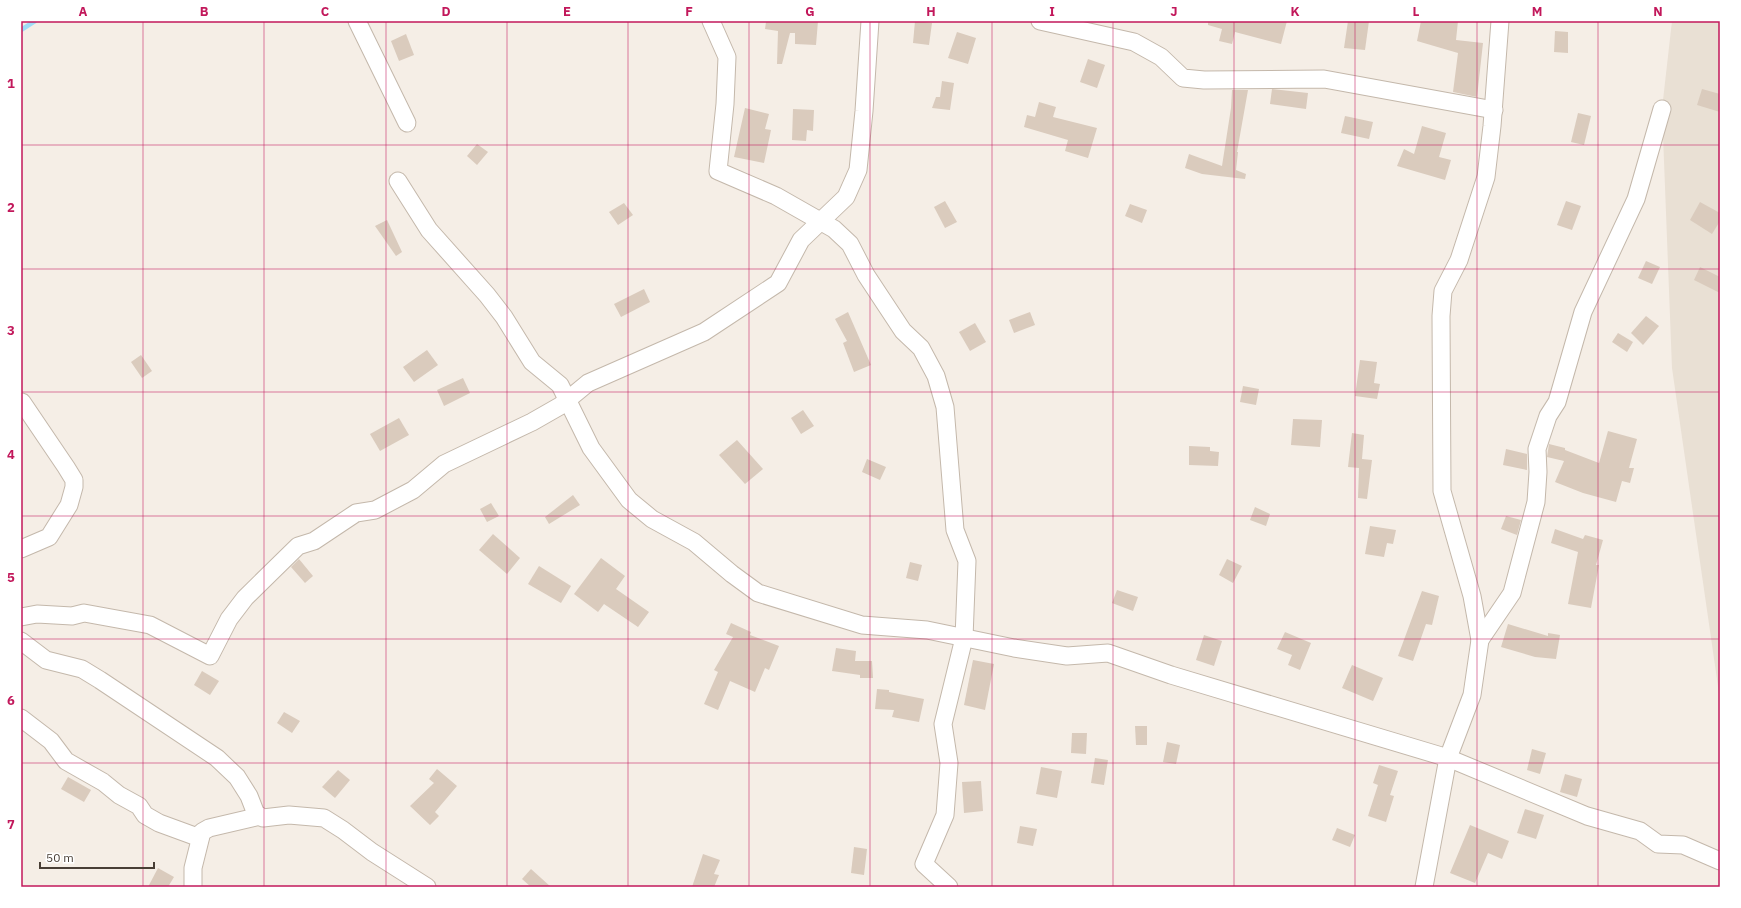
<svg xmlns="http://www.w3.org/2000/svg" width="1741" height="908" viewBox="0 0 1741 908" font-family="'IBM Plex Sans',sans-serif">
	<rect width="100%" height="100%" fill="#f5eee6"/>
	<!-- residential -->
	<polygon fill="#e9e0d4" points="1672,21 1720,21 1720,700 1672,368 1662,109"/>
	<g fill="none" stroke-linecap="round" stroke-linejoin="round">
		<!-- stream -->
		<polyline stroke="#9dddf7" stroke-width="4.5" points="21,30 35,21"/>
	</g>
	<!-- building -->
	<g fill="#dacbbd">
		<polygon points="818,21 816,45 795,44 795,33 790,33 782,64 777,64 778,31 765,29 766,22"/>
		<polygon points="915,21 932,23 929,45 913,43"/>
		<polygon points="1208,21 1287,21 1281,44 1235,32 1232,44 1219,41 1222,29 1208,25"/>
		<polygon points="1348,21 1369,21 1365,50 1344,48"/>
		<polygon points="1421,21 1458,21 1456,40 1483,43 1477,97 1453,92 1458,53 1417,41"/>
		<polygon points="1555,31 1568,32 1568,53 1554,52"/>
		<polygon points="957,32 976,38 968,64 948,58"/>
		<polygon points="406,34 414,55 399,61 391,41"/>
		<polygon points="1088,59 1105,65 1097,88 1080,82"/>
		<polygon points="942,81 954,83 950,110 932,108 936,97 940,97"/>
		<polygon points="1272,89 1308,93 1306,109 1270,104"/>
		<polygon points="1702,89 1720,94 1720,112 1697,105"/>
		<polygon points="1232,90 1248,90 1237,152 1238,152 1236,170 1246,174 1245,179 1202,174 1185,168 1189,154 1222,166 1231,108"/>
		<polygon points="1039,102 1056,107 1053,117 1097,128 1088,158 1065,151 1068,140 1024,127 1027,115 1035,117"/>
		<polygon points="745,108 769,114 765,129 771,130 764,163 734,157"/>
		<polygon points="793,109 814,110 813,131 807,130 806,141 792,140"/>
		<polygon points="1578,113 1591,116 1584,145 1571,142"/>
		<polygon points="1345,116 1373,122 1369,139 1341,133"/>
		<polygon points="1422,126 1446,133 1439,157 1451,160 1445,180 1397,166 1404,149 1414,154"/>
		<polygon points="477,144 488,152 477,165 467,156"/>
		<polygon points="945,201 957,222 945,228 934,207"/>
		<polygon points="1566,201 1581,206 1572,230 1557,225"/>
		<polygon points="1700,202 1720,213 1720,221 1712,234 1690,220"/>
		<polygon points="624,203 633,215 618,225 609,212"/>
		<polygon points="1130,204 1147,210 1142,223 1125,216"/>
		<polygon points="387,220 402,252 396,256 375,226"/>
		<polygon points="1646,261 1660,267 1652,284 1638,278"/>
		<polygon points="1700,267 1720,277 1720,293 1694,280"/>
		<polygon points="644,289 650,302 621,317 614,304"/>
		<polygon points="848,312 871,365 854,372 843,343 847,341 835,319"/>
		<polygon points="1030,312 1035,325 1014,333 1009,320"/>
		<polygon points="1646,316 1659,326 1643,345 1631,333"/>
		<polygon points="975,323 986,342 970,351 959,332"/>
		<polygon points="1618,333 1633,342 1627,352 1612,342"/>
		<polygon points="427,350 438,365 414,382 403,367"/>
		<polygon points="141,355 152,371 142,378 131,362"/>
		<polygon points="1360,360 1377,362 1374,383 1380,384 1377,399 1355,396"/>
		<polygon points="463,378 470,393 444,406 437,390"/>
		<polygon points="1243,386 1259,389 1256,405 1240,402"/>
		<polygon points="803,410 814,426 801,434 791,418"/>
		<polygon points="399,418 409,435 380,451 370,434"/>
		<polygon points="1293,419 1322,420 1320,447 1291,445"/>
		<polygon points="1608,431 1637,439 1629,468 1634,468 1630,483 1622,481 1616,502 1583,493 1555,482 1564,461 1547,457 1549,444 1565,448 1565,450 1599,463"/>
		<polygon points="1352,433 1364,435 1362,459 1372,460 1367,499 1358,498 1359,468 1348,467"/>
		<polygon points="737,440 763,469 745,484 719,455"/>
		<polygon points="1189,446 1210,447 1210,451 1219,452 1218,466 1189,465"/>
		<polygon points="1506,449 1527,454 1527,470 1503,465"/>
		<polygon points="867,459 886,467 880,480 862,472"/>
		<polygon points="573,495 580,505 549,524 545,517"/>
		<polygon points="491,503 499,516 487,522 480,509"/>
		<polygon points="1255,507 1270,514 1266,526 1250,520"/>
		<polygon points="1506,516 1521,520 1517,535 1501,529"/>
		<polygon points="1370,526 1396,530 1393,544 1387,543 1384,557 1365,554"/>
		<polygon points="1555,529 1583,539 1585,535 1603,540 1596,565 1599,565 1591,608 1568,604 1578,552 1551,543"/>
		<polygon points="493,534 520,558 507,574 479,550"/>
		<polygon points="601,558 625,576 616,589 649,612 638,627 604,604 598,612 574,594"/>
		<polygon points="299,559 313,576 305,583 291,567"/>
		<polygon points="1227,559 1242,566 1233,583 1219,575"/>
		<polygon points="910,562 922,565 918,581 906,578"/>
		<polygon points="539,566 571,586 561,603 528,584"/>
		<polygon points="1117,590 1138,597 1133,611 1112,603"/>
		<polygon points="1422,591 1439,596 1432,625 1426,624 1413,661 1398,656"/>
		<polygon points="731,623 751,632 750,635 779,646 769,670 765,668 755,692 730,681 718,710 704,704 718,672 714,670 733,637 726,634"/>
		<polygon points="1508,624 1548,636 1548,633 1560,635 1556,659 1535,657 1501,647"/>
		<polygon points="1285,632 1311,643 1300,670 1288,665 1292,655 1277,649"/>
		<polygon points="1204,635 1222,641 1214,666 1196,660"/>
		<polygon points="836,648 856,651 855,661 872,661 873,678 860,678 860,675 832,671"/>
		<polygon points="973,660 994,664 985,710 964,705"/>
		<polygon points="1352,665 1383,678 1373,701 1342,688"/>
		<polygon points="202,671 219,681 210,695 194,685"/>
		<polygon points="877,689 889,690 889,692 924,699 919,722 892,717 894,710 875,709"/>
		<polygon points="284,712 300,721 292,733 277,723"/>
		<polygon points="1135,726 1147,726 1147,745 1136,745"/>
		<polygon points="1072,733 1087,733 1086,754 1071,753"/>
		<polygon points="1167,742 1180,745 1176,764 1163,762"/>
		<polygon points="1532,749 1546,753 1540,774 1527,770"/>
		<polygon points="1095,758 1108,760 1104,785 1091,783"/>
		<polygon points="1379,765 1398,771 1390,795 1394,796 1386,822 1368,816 1378,785 1373,783"/>
		<polygon points="1041,767 1062,771 1057,798 1036,794"/>
		<polygon points="437,769 457,786 435,812 439,816 430,825 410,806 434,783 429,779"/>
		<polygon points="338,770 350,780 335,798 322,787"/>
		<polygon points="1565,774 1582,779 1577,797 1560,792"/>
		<polygon points="68,777 91,790 84,802 61,789"/>
		<polygon points="981,781 983,811 964,813 962,782"/>
		<polygon points="1525,809 1544,815 1536,839 1517,833"/>
		<polygon points="1470,825 1509,841 1502,859 1488,853 1475,883 1450,873"/>
		<polygon points="1020,826 1037,829 1033,846 1017,843"/>
		<polygon points="1337,828 1355,835 1350,847 1332,840"/>
		<polygon points="854,847 867,849 864,875 851,873"/>
		<polygon points="703,854 720,860 714,874 719,875 714,887 692,887"/>
		<polygon points="158,868 174,877 168,887 148,887"/>
		<polygon points="531,869 551,887 531,887 522,879"/>
	</g>
	<g fill="none" stroke-linecap="round" stroke-linejoin="round">
		<defs>
			<g id="street">
				<polyline points="357,21 407,123"/>
				<polyline points="711,21 727,57 725,104 718,171 776,196 834,229 850,244 866,275 903,331 921,348 936,376 945,407 955,530 967,561 964,638 943,724 949,763 945,815 924,864 949,887"/>
				<polyline points="1040,21 1134,42 1161,57 1183,78 1204,80 1324,79 1494,110"/>
				<polyline points="398,181 429,230 487,295 504,317 532,362 560,385 591,448 629,500 652,519 694,542 732,574 758,593 862,625 927,630 1014,648 1067,656 1108,653 1171,675 1448,758 1587,816 1640,831 1658,844 1683,845 1720,861"/>
				<polyline points="21,549 49,537 69,505 74,487 74,480 66,467 22,402"/>
				<polyline points="21,617 37,614 72,616 84,613 150,625 210,656 229,619 245,598 298,546 314,541 356,513 375,510 413,490 444,464 532,422 560,406 588,383 704,332 778,283 801,240 846,197 858,170 864,111 870,21"/>
				<polyline points="1480,640 1512,593 1536,502 1538,472 1537,449 1548,416 1557,402 1583,312 1636,199 1662,109"/>
				<polyline points="21,641 46,660 82,669 100,680 217,758 237,777 249,796 256,814 263,818 289,815 324,818 343,830 372,852 427,887"/>
				<polyline points="21,718 51,741 66,761 103,782 119,795 139,806 145,815 159,823 200,838"/>
				<polyline points="193,887 193,868 202,832 209,828 260,816"/>
				<polyline points="1424,887 1448,758 1472,695 1480,640 1472,596 1442,491 1441,316 1443,291 1459,260 1486,177 1492,126 1500,21"/>
			</g>
		</defs>
		<!-- street casing -->
		<use href="#street" stroke="#c4b8ab" stroke-width="19"/>
		<!-- street -->
		<use href="#street" stroke="#fff" stroke-width="17"/>
	</g>
	<!-- grid -->
	<path fill="none" stroke="#c2185b" stroke-width="1" stroke-opacity="0.55" d="M143,21V887M264,21V887M386,21V887M507,21V887M628,21V887M749,21V887M870,21V887M992,21V887M1113,21V887M1234,21V887M1355,21V887M1477,21V887M1598,21V887M21,145H1720M21,269H1720M21,392H1720M21,516H1720M21,639H1720M21,763H1720"/>
	<!-- border -->
	<rect width="1741" height="908" fill="none" stroke="#ffffff" stroke-width="44"/>
	<!-- scale -->
	<path d="M40 862v6h114v-6" fill="none" stroke="#483e35" stroke-width="2"/>
	<text x="46" y="862" font-size="12" fill="#483e35" stroke="#ffffff" stroke-width="3" paint-order="stroke">50 m</text>
	<rect x="22" y="22" width="1697" height="864" fill="none" stroke="#c2185b" stroke-width="1.5"/>
	<g font-size="13" text-anchor="middle" font-weight="bold" fill="#c2185b">
		<text x="83" y="16">A</text>
		<text x="204" y="16">B</text>
		<text x="325" y="16">C</text>
		<text x="446" y="16">D</text>
		<text x="567" y="16">E</text>
		<text x="689" y="16">F</text>
		<text x="810" y="16">G</text>
		<text x="931" y="16">H</text>
		<text x="1052" y="16">I</text>
		<text x="1174" y="16">J</text>
		<text x="1295" y="16">K</text>
		<text x="1416" y="16">L</text>
		<text x="1537" y="16">M</text>
		<text x="1658" y="16">N</text>
		<text x="11" y="88">1</text>
		<text x="11" y="212">2</text>
		<text x="11" y="335">3</text>
		<text x="11" y="459">4</text>
		<text x="11" y="582">5</text>
		<text x="11" y="705">6</text>
		<text x="11" y="829">7</text>
	</g>
</svg>
